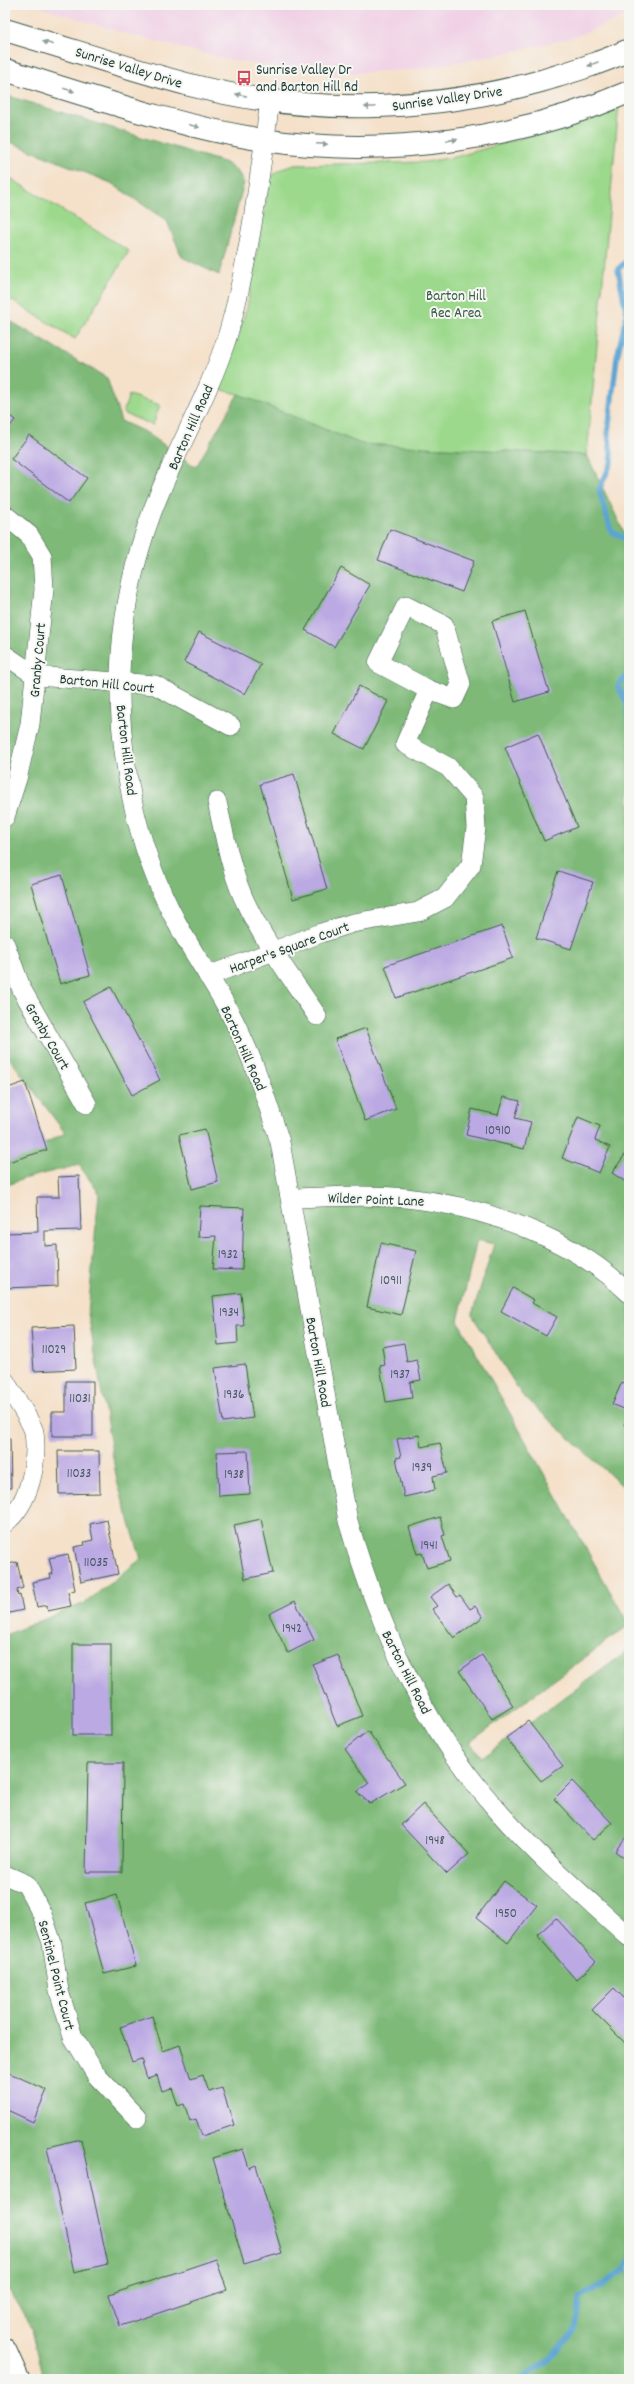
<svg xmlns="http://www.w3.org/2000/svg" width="634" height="2384" viewBox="0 0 634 2384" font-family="Dekko,sans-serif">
	<rect width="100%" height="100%" fill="#f6f6f2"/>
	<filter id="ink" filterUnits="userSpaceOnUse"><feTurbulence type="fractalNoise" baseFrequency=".025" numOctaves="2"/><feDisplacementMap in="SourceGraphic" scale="8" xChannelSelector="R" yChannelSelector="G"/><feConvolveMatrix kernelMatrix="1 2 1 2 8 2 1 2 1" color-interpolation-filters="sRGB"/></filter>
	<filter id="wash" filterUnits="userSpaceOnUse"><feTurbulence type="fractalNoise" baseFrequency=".012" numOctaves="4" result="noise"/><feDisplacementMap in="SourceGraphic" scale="16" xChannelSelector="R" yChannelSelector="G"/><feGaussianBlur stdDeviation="0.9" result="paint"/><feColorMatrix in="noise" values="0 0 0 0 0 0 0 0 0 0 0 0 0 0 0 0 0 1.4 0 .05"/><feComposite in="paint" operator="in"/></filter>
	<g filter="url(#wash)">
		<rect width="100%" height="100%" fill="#f5e1ca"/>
		<!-- built -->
		<polygon fill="#f0d0e5" points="34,5 629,5 629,14 572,38 496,55 420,69 333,74 229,60 120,32"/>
		<!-- green -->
		<g fill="#9dd98d" stroke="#5e8b60">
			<polygon points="619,104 587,455 361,444 238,394 219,389 247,308 270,178 279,170 294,165 425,162 455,157 525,137"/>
			<polygon points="5,175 129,251 75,339 5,296"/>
			<polygon points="129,395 160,405 153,425 123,413"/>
		</g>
		<!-- forest -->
		<g fill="#7eb978" stroke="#4e7b56">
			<polygon points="5,95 226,163 238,172 244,183 219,275 182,257 167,221 111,183 5,140"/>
			<polygon points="5,318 107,378 121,421 147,433 196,467 238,394 361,444 587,455 629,543 629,1492 522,1395 472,1315 494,1244 477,1240 458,1321 629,1625 470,1742 482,1758 629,1650 629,2379 44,2379 32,2329 5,2284 5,1635 85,1603 141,1559 117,1481 88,1313 99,1193 79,1165 26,1178 5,1186 5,1161 25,1153 65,1133 5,1052"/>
		</g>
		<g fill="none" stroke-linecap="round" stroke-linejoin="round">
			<!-- stream -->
			<g stroke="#5ba4d2" stroke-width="5.5">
				<polyline points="629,259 618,269 627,315 617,357 608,432 612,461 599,490 611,531 629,541"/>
				<polyline points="629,672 618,686 627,704 629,724"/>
				<path d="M520,2379C537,2373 566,2344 575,2328C579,2321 579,2306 580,2297L625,2271L629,2261"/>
			</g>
		</g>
		<g id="blocks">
			<!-- building -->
			<g fill="#bba9e3">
				<polygon points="5,412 15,420 5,433"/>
				<polygon points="29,435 87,478 69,503 11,459"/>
				<polygon points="390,529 474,561 462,592 378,560"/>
				<polygon points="341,568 370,585 334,647 305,630"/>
				<polygon points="525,611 549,692 515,702 492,621"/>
				<polygon points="199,632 261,664 245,694 184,662"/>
				<polygon points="359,686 388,701 364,749 334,734"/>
				<polygon points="538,733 577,827 544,841 505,747"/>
				<polygon points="294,774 327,889 293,899 260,784"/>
				<polygon points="558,871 593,882 571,949 536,938"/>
				<polygon points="62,875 90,975 60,984 31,884"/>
				<polygon points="502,926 513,958 396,998 385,966"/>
				<polygon points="111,987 160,1080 132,1095 83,1002"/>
				<polygon points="366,1028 396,1109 365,1121 335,1039"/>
				<polygon points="25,1082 47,1150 5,1163 5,1089"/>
				<polygon points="503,1097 520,1101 515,1118 531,1122 524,1149 466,1135 472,1109 498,1115"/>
				<polygon points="578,1117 600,1126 595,1140 610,1147 599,1173 562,1158"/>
				<polygon points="205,1129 218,1182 192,1189 179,1135"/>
				<polygon points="626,1153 629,1155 629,1184 612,1173"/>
				<polygon points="79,1176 81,1230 45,1231 45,1246 57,1245 58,1286 5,1288 5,1233 38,1232 37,1197 59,1197 58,1177"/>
				<polygon points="200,1206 244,1208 242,1270 213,1269 216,1236 198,1237"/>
				<polygon points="381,1243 416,1251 401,1315 367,1307"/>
				<polygon points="513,1288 534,1300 532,1303 557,1317 546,1336 501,1311"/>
				<polygon points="241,1293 244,1326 237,1326 238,1343 218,1345 213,1296"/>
				<polygon points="74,1326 76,1369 34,1371 31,1328"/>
				<polygon points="404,1343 407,1362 417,1360 421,1380 410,1382 412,1398 386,1402 380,1366 385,1365 382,1347"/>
				<polygon points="245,1364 253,1418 223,1422 215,1368"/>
				<polygon points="66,1381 93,1381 93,1436 52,1436 52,1412 66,1412"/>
				<polygon points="622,1382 629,1385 629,1412 612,1404"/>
				<polygon points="629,1412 629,1427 624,1425"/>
				<polygon points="419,1435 421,1447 440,1443 447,1473 433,1476 435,1490 404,1497 396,1458 401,1457 397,1439"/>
				<polygon points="5,1438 10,1438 11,1488 5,1488"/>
				<polygon points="58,1451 99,1451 100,1493 59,1494"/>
				<polygon points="248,1451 250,1494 219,1496 217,1452"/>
				<polygon points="440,1517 445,1535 442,1536 450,1561 427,1568 422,1553 417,1554 409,1527"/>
				<polygon points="261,1519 273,1573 245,1579 234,1525"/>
				<polygon points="107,1520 118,1574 81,1582 74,1547 85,1545 84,1542 93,1540 90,1524"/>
				<polygon points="68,1554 75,1590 68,1592 71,1606 48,1611 47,1605 37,1607 32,1582 51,1578 50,1574 53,1574 49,1558"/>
				<polygon points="17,1562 23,1588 17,1590 18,1596 20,1595 23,1610 5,1614 5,1565"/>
				<polygon points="448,1584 457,1597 460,1595 470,1609 475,1606 483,1617 454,1638 432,1609 437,1606 430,1597"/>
				<polygon points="295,1601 314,1640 288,1653 269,1614"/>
				<rect x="73" y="1644" width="38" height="91"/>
				<polygon points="338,1655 362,1716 337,1726 313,1665"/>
				<polygon points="482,1655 513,1706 492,1719 459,1671"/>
				<polygon points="528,1721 563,1766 541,1781 506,1738"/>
				<polygon points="368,1731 405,1783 370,1804 357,1792 369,1783 345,1749"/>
				<polygon points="88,1763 123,1763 122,1872 86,1872"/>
				<polygon points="572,1781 612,1823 593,1840 554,1799"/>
				<polygon points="423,1804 469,1854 447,1874 401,1825"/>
				<polygon points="629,1833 629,1862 615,1851"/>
				<polygon points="504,1881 537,1905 508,1943 476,1918"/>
				<polygon points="117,1895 136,1966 104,1974 85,1903"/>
				<polygon points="556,1918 596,1962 576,1980 537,1935"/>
				<polygon points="614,1988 629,2003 629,2047 592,2010"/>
				<polygon points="152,2016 163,2051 180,2045 191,2079 203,2075 209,2092 222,2088 234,2125 202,2136 196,2119 190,2121 184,2104 178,2106 172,2088 162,2091 157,2075 147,2078 141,2059 132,2062 120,2027"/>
				<polygon points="5,2071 47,2090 33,2122 5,2109"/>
				<polygon points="81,2139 108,2264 74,2272 47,2147"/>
				<polygon points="243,2149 249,2168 256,2165 282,2253 244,2264 213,2158"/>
				<polygon points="216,2259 227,2290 120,2326 109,2295"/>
			</g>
		</g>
	</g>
	<g filter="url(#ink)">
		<use href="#blocks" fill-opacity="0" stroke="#3f564a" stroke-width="1"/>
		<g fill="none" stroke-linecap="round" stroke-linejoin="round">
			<defs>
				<g id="minor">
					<path d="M270,101C259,179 250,258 228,334C209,396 175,451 152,512C117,607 111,699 132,799C141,842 156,884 177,923C193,954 214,982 230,1013C252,1054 266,1098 280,1142L348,1521C379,1627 424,1728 498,1811C538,1857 584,1896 629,1937"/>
					<polyline points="5,515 29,535 42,556 44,589 30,724 17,779 5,817"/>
					<polygon points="406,606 444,625 461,684 454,699 429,690 378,663"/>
					<polyline points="5,655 36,676 155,685 231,726"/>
					<path d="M217,802C224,833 230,867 243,897C260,936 293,980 317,1016"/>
					<polyline points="5,944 22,990 87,1104"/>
					<polyline points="208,976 321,933 353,923 418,912 445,898 471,865 476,828 474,797 448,767 405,744 429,690"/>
					<path d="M291,1198C329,1197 368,1194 406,1198C483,1206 573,1238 629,1293"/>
					<path d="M5,1381C11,1392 32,1422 34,1432C38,1462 30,1503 5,1523"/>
					<polyline points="5,1875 26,1884 42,1914 52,1943 59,1991 73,2037 97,2076 137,2118"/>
				</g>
				<g id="major">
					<path d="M5,30C67,48 128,69 190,85C306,115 426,113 541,81C571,72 601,63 629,50"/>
					<path d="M5,70C90,96 175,126 263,140C384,158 517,140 629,92"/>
					<polyline points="5,2350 18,2379"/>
				</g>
			</defs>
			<!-- minor casing -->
			<use href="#minor" stroke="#3f564a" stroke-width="20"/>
			<!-- major casing -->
			<use href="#major" stroke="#3f564a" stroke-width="24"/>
			<!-- minor -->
			<use href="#minor" stroke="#fff" stroke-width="19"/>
			<!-- major -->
			<use href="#major" stroke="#fff" stroke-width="22"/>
		</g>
		<!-- one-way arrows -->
		<defs><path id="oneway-solid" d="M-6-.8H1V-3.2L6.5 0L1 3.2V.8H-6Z"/></defs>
		<g fill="#8f9e9a">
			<use href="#oneway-solid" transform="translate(48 43) rotate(-163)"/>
			<use href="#oneway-solid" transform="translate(593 64) rotate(158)"/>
			<use href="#oneway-solid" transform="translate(69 90) rotate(17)"/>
			<use href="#oneway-solid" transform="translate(241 95) rotate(-169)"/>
			<use href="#oneway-solid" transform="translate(370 107) rotate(-180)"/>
			<use href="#oneway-solid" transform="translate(194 126) rotate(15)"/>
			<use href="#oneway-solid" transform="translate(452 140) rotate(-6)"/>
			<use href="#oneway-solid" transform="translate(322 144) rotate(3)"/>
		</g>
	</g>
	<!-- icons -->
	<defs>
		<symbol id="bus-bare" viewBox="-9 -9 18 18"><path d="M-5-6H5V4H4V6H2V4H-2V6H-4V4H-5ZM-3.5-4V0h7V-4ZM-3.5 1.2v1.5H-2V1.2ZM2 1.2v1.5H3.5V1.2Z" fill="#d1495b" stroke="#f6f6f2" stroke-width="2.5" paint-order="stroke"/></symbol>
	</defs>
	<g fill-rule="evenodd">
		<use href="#bus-bare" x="233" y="67" width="22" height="22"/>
	</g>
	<g text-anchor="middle" stroke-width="4" stroke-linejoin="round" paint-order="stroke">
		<!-- number labels -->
		<g font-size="13" fill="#465860">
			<text x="498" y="1134">10910</text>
			<text x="228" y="1258">1932</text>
			<text x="391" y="1284">10911</text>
			<text x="229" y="1316">1934</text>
			<text x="54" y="1353">11029</text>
			<text x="400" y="1378">1937</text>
			<text x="234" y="1398">1936</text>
			<text x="80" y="1402">11031</text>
			<text x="422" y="1471">1939</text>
			<text x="79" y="1477">11033</text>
			<text x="234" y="1478">1938</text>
			<text x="429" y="1549">1941</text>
			<text x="96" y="1566">11035</text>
			<text x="292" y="1632">1942</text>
			<text x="435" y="1844">1948</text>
			<text x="506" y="1917">1950</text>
		</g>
		<!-- street labels -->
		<g font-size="15" fill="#1f3d34" stroke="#f6f6f2">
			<text transform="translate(129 67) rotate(17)" y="5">Sunrise Valley Drive</text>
			<text transform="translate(447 98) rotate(-8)" y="5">Sunrise Valley Drive</text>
			<text transform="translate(190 427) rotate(-66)" y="5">Barton Hill Road</text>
			<text transform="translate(37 660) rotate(-85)" y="5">Granby Court</text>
			<text transform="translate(107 683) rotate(6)" y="5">Barton Hill Court</text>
			<text transform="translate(127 750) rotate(83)" y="5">Barton Hill Road</text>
			<text transform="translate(289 947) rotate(-20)" y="5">Harper's Square Court</text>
			<text transform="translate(48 1036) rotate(60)" y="5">Granby Court</text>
			<text transform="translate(244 1048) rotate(66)" y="5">Barton Hill Road</text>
			<text transform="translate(376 1199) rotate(2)" y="5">Wilder Point Lane</text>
			<text transform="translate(319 1362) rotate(80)" y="5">Barton Hill Road</text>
			<text transform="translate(407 1672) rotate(63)" y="5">Barton Hill Road</text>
			<text transform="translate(57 1975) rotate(76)" y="5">Sentinel Point Court</text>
		</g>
		<!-- poi labels -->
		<g font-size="15" fill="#1f3d34" stroke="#f6f6f2" text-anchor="start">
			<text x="256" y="74">Sunrise Valley Dr<tspan x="256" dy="17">and Barton Hill Rd</tspan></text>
		</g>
		<!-- park labels -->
		<g font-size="15" fill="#385c46" stroke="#f6f6f2">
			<text x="456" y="300">Barton Hill<tspan x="456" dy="17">Rec Area</tspan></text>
		</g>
	</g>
	<!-- margin -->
	<rect width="634" height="2384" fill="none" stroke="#f6f6f2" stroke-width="20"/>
</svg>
